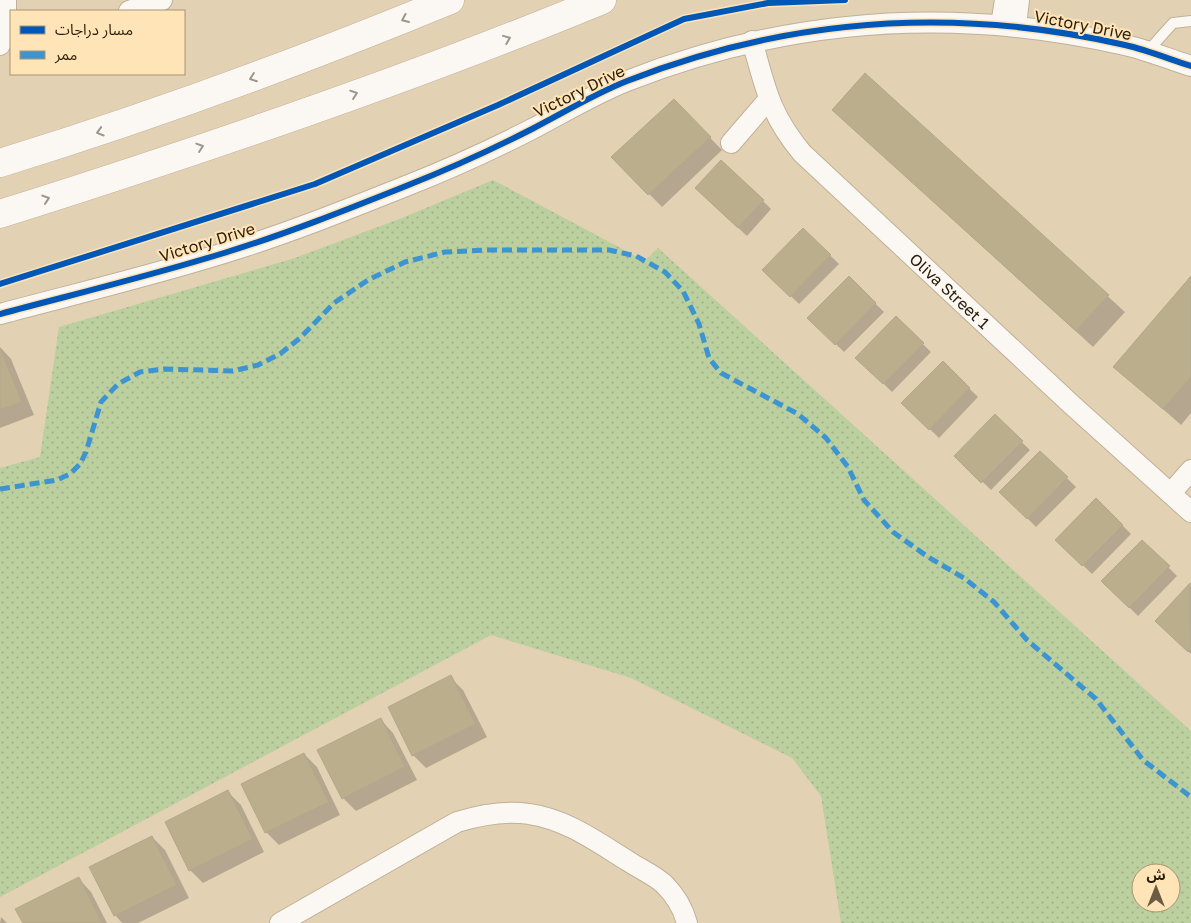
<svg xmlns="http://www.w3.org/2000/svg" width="1191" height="923" viewBox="0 0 1191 923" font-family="'Golos Text','Noto Sans Arabic',sans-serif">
	<defs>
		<pattern id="grass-dots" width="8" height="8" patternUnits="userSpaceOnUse" patternTransform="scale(1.25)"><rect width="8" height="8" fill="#bbcf9f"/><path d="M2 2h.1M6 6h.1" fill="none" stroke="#a1b187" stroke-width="1.8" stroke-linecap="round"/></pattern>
	</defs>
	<rect width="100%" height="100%" fill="#e3d1b3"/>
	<!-- grass -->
	<path fill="url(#grass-dots)" fill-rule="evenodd" d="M493,180L645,261L658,248L1191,731V923H841L821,796L792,758L631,678L491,635L0,897V468L40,457L59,327L295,258L402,218ZM1141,873H1171V903H1141Z"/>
	<!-- shadow -->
	<g fill="#0003">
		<polygon points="866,75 1125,312 1093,347 833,110"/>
		<polygon points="686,113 722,150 662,207 613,157"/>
		<polygon points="705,197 763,201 771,209 747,236"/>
		<polygon points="804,230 839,264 799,304 764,270"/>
		<polygon points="849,278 884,312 844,352 809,318"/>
		<polygon points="1191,278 1191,413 1181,425 1115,367"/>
		<polygon points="896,318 931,352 892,392 857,358"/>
		<polygon points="0,347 11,359 34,415 0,428"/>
		<polygon points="943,363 978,397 939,438 903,403"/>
		<polygon points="995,416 1030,450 991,490 956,456"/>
		<polygon points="1040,452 1076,487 1036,527 1001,492"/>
		<polygon points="1096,499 1131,534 1092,574 1057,540"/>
		<polygon points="1142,541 1177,576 1138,616 1103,581"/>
		<polygon points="1191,585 1191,654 1157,621"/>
		<polygon points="450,677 463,690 487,737 426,768 413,755"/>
		<polygon points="381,720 393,733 417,780 356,811 343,798"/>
		<polygon points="304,754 317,767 340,815 279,845 266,832"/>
		<polygon points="228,792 241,805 264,852 203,883 190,870"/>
		<polygon points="152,837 165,850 189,898 138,923 122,923 115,915"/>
		<polygon points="79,879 91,892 107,923 24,923"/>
		<polygon points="1,917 7,923 0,923"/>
	</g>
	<!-- building -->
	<g fill="#baae8c" stroke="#b2a78e">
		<polygon points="865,73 1109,295 1076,331 832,110"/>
		<polygon points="674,99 711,137 648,195 611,157"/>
		<polygon points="721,160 764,200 738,228 695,188"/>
		<polygon points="803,228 831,255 790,297 762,270"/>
		<polygon points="849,276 876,303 835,345 807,318"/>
		<polygon points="1191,276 1191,377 1163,409 1113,367"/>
		<polygon points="896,316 924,343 883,384 855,358"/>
		<polygon points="0,348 22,402 0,410"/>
		<polygon points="943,361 970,388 929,430 901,403"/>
		<polygon points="995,414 1023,441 981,483 954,456"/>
		<polygon points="1040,451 1068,477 1027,519 999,492"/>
		<polygon points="1096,498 1123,525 1082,566 1055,540"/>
		<polygon points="1142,540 1170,566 1129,608 1101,581"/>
		<polygon points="1190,583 1191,649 1188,652 1155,621"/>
		<polygon points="451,675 476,724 412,756 388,707"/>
		<polygon points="381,718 405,767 342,799 317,750"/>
		<polygon points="304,753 329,802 265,833 241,784"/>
		<polygon points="228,790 253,839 189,871 165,822"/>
		<polygon points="152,836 177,885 114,916 89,867"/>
		<polygon points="79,877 102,923 23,923 15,909"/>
	</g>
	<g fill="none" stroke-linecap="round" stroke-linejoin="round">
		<defs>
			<polyline id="lane" points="1147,52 1173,23 1191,21"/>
			<g id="street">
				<polyline points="129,11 162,0"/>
				<polyline points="1001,25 1005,0"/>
				<polyline points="1016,26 1019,0"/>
				<path id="s1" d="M752,41C766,89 769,113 802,153L1072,405L1191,512"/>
				<polyline points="0,45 6,29 6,0"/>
				<polyline points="731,143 768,100"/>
				<path d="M0,314C75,294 150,276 224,253C286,234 346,210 406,186C449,169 491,150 532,129C563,113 594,94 627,81C790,17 955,6 1125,45C1147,50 1169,59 1191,66"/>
				<polyline points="1171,493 1191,470"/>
				<path d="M280,923L457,822C480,815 504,810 529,814C566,819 597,842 628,861C640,869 654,875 664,884C675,895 683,908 687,923"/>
			</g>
			<g id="secondary">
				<path d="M0,163C153,116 302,61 450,0"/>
				<path d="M0,214C203,150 406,81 602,0"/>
			</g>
		</defs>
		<!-- lane casing -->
		<use href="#lane" stroke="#bfb199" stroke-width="12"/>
		<!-- street casing -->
		<use href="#street" stroke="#bfb199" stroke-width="22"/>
		<!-- secondary casing -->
		<use href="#secondary" stroke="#bfb199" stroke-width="29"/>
		<!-- lane -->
		<use href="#lane" stroke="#fbf8f4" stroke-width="10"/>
		<!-- street -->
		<use href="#street" stroke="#fbf8f4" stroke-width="20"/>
		<!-- secondary -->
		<use href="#secondary" stroke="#fbf8f4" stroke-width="28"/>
		<!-- quiet -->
		<polyline stroke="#3c94d1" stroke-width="5" stroke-dasharray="10 5" stroke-linecap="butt" points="0,489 57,480 70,474 80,464 86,452 101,402 118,384 140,372 165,369 233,371 258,365 280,354 300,338 334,303 368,280 405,262 445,252 489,250 609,250 636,256 665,272 683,291 699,324 709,358 721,373 798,414 826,438 848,467 864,500 893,532 928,557 964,578 994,602 1027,640 1096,699 1143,760 1191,797"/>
		<defs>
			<g id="cycleway">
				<polyline points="0,284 315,184 498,105 684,19 768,3 845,0"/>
				<path d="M0,314C75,294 150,276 224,253C286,234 346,210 406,186C449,169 491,150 532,129C563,113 594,94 627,81C790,17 955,6 1125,45C1147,50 1169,59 1191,66"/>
			</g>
		</defs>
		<!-- cycleway casing -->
		<use href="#cycleway" stroke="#ffe4b8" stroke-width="9"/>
		<!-- cycleway -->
		<use href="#cycleway" stroke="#0057b8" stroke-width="6"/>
	</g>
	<!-- one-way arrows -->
	<defs><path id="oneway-chevron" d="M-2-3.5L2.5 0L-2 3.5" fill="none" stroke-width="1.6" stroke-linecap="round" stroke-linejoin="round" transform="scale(1.25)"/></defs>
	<g stroke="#9d9589">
		<use href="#oneway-chevron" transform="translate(405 19) rotate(157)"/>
		<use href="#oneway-chevron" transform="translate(507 39) rotate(-22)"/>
		<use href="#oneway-chevron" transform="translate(253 78) rotate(160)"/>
		<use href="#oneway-chevron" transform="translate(354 94) rotate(-19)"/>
		<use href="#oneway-chevron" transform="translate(100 132) rotate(163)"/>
		<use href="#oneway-chevron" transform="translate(200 147) rotate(-19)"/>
		<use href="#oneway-chevron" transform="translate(46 199) rotate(-18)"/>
	</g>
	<g text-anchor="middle" stroke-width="4" stroke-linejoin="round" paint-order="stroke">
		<!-- street labels -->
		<g font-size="16" fill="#2a1d07" stroke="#ffe4b8">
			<text transform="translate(1083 25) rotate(11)" y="6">Victory Drive</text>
			<text transform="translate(579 91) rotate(-26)" y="6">Victory Drive</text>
			<text transform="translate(207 242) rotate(-17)" y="6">Victory Drive</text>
			<text dy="6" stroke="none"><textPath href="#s1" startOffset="326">Oliva Street 1</textPath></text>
		</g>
	</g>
	<!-- legend -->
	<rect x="10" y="10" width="175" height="65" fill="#ffe4b8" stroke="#aa9471"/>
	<rect x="20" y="26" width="25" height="8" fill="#0057b8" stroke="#aa9471"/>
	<text x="55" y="35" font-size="15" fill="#2a1d07">مسار دراجات</text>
	<rect x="20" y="51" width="25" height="8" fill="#3c94d1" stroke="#aa9471"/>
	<text x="55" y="60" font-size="15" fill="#2a1d07">ممر</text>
	<!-- north arrow -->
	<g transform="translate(1156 888)"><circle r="24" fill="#ffe4b8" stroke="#aa9471"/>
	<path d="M0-4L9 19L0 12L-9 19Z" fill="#6b5c43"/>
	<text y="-8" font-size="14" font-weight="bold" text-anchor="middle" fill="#2a1d07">ش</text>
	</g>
</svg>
